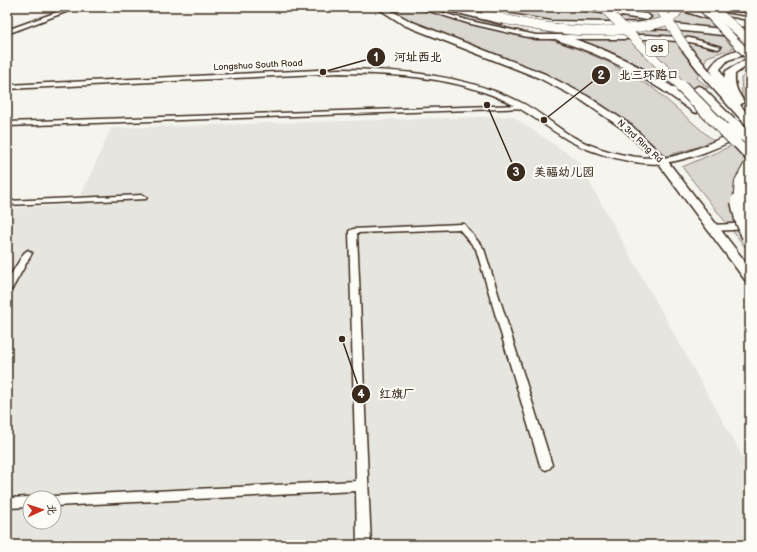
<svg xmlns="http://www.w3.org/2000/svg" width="757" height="552" viewBox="0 0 757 552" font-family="'Balsamiq Sans','LXGW WenKai TC',sans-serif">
	<rect width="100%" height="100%" fill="#f5f4ee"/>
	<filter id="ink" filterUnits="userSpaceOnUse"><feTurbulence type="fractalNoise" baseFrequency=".025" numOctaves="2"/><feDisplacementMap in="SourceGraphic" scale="8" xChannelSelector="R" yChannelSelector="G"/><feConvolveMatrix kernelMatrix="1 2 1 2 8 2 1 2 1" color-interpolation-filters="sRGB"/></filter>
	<g filter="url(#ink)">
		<!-- built -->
		<path fill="#e7e5df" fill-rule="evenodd" d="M512,116L577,160L750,470V545H7V208L77,205L111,128ZM30,498H54V522H30Z"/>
		<!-- green -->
		<g fill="#dad6d0" stroke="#8a8077">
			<polygon points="386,7 432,7 533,34 578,49 610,63 653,88 715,142 666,156 638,131 594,99 534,69 409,21"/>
			<polygon points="471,7 697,7 733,48 707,57 697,78 709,88 675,89 645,69 606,50 530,27 495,13"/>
			<polygon points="748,71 750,73 750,105 742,96 741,78"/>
			<polygon points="750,138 750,253 682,167"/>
		</g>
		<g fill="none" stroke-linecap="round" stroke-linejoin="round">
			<!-- minor-tunnel -->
			<polyline stroke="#d0ccc4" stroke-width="5" stroke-dasharray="5 2.5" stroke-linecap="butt" points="718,47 750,59"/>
			<defs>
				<g id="minor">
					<polygon points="417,7 424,7 470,21 536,35 649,35 690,38 721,47 718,49 690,42 649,39 536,39 467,23"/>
					<polygon points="709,8 750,14 750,16 711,10"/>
					<polygon points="524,105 527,107 526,108 7,126 7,122"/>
					<polygon points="143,195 147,197 146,199 7,205 7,201"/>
					<polygon points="461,224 464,224 484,249 552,465 550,468 546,470 542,468 540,465 476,249 459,229 357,233 371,545 357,545 356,491 54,506 54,498 49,498 54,496 356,481 349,231 353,229"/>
					<polygon points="28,250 32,253 12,289 7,292 7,281 24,253"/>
					<polygon points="30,497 34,498 30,498 30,507 7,508 7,498"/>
				</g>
				<g id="tertiary">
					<polygon points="71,7 79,7 7,34 7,30"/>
					<path d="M340,69C400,70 462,74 518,101C536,109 551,123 568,134C595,150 630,159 661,158C689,157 723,134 750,128V133C723,145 694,159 664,163C639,167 590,153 568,140C541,124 523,107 492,95C444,76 391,74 340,73L7,89V85Z"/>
				</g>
				<polygon id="secondary" points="750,223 750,229 713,231 708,228 713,225"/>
				<polygon id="trunk" points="376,7 385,7 410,21 545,74 587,96 631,125 666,159 750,268 750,281 745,280 658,163 623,129 581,100 539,78 404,25"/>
				<g id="motorway">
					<polygon points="441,7 455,7 505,19 506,21 502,24 442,9"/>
					<polygon points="483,7 494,7 510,14 551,21 665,23 741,31 745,34 741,37 665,29 551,27 529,24 504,17"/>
					<polygon points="572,7 593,7 647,14 651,17 647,20 576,9"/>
					<polygon points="676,7 688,7 710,14 750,22 750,28 705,18 677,9"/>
					<path d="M560,35C602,46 643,67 679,91C686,96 697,102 703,110L697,113L693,112C652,80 607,56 557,40L555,38Z"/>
					<path d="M685,44L688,45L713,75L710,69C719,53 733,51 750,47V53L728,60L720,69L724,78L726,71L750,57V64L735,74C734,87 738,92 744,102L740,105L750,116V126L746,125L708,83L680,47Z"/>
					<polygon points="698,86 702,87 740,125 738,127 730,127 694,91 693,89"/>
					<polygon points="735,137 739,138 750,149 750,160 746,159 729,141 731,138"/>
				</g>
			</defs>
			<!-- minor casing -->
			<use href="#minor" stroke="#3b2a1e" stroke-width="3"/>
			<!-- tertiary casing -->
			<use href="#tertiary" stroke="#3b2a1e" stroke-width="3"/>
			<!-- secondary casing -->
			<use href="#secondary" stroke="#3b2a1e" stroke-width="3"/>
			<!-- trunk casing -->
			<use href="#trunk" stroke="#3b2a1e" stroke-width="3"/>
			<!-- motorway casing -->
			<use href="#motorway" stroke="#3b2a1e" stroke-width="3"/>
			<!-- minor -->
			<use href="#minor" fill="#fdfcf7" fill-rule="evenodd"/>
			<!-- tertiary -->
			<use href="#tertiary" fill="#fdfcf7" fill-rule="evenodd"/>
			<!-- secondary -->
			<use href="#secondary" fill="#fdfcf7" fill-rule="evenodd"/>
			<!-- trunk -->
			<use href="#trunk" fill="#fdfcf7" fill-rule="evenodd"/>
			<!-- motorway -->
			<use href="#motorway" fill="#fdfcf7" fill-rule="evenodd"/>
			<defs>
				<polyline id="trunk-bridge" points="702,7 750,57"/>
				<g id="motorway-bridge-far2">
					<polyline points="603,7 682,87"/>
					<polyline points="659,7 685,47"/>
					<polyline points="711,7 750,41"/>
					<path d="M486,15C540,28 595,38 650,25C662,23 675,21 679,7"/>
				</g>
				<g id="motorway-bridge-far1">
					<polyline points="681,86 735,141"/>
					<polyline points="734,125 750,140"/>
					<polyline points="739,202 741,182 750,166"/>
				</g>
				<polyline id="motorway-bridge" points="739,201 743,219 750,236"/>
			</defs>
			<!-- trunk-bridge casing -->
			<use href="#trunk-bridge" stroke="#3b2a1e" stroke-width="10" stroke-linecap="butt"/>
			<!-- motorway-bridge-far2 casing -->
			<use href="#motorway-bridge-far2" stroke="#3b2a1e" stroke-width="10" stroke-linecap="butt"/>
			<!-- motorway-bridge-far1 casing -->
			<use href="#motorway-bridge-far1" stroke="#3b2a1e" stroke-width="14" stroke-linecap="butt"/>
			<!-- motorway-bridge casing -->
			<use href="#motorway-bridge" stroke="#3b2a1e" stroke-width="19" stroke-linecap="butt"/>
			<!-- trunk-bridge -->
			<use href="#trunk-bridge" stroke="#fdfcf7" stroke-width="8"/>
			<!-- motorway-bridge-far2 -->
			<use href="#motorway-bridge-far2" stroke="#fdfcf7" stroke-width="9"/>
			<!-- motorway-bridge-far1 -->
			<use href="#motorway-bridge-far1" stroke="#fdfcf7" stroke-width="12"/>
			<!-- motorway-bridge -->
			<use href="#motorway-bridge" stroke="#fdfcf7" stroke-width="16"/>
		</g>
	</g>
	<g text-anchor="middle" stroke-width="4" stroke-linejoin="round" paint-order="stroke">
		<!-- far-street labels -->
		<g font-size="9" fill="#3b2a1e" stroke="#fdfcf7">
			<text transform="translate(258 65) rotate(-3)" y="3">Longshuo South Road</text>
			<text transform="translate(640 141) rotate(43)" y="3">N 3rd Ring Rd</text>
		</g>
		<!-- shield labels -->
		<rect fill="#fdfcf7" stroke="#75695f" stroke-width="1" x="646" y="40" width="22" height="16" rx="3"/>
		<g font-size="10" font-weight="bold" fill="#3b2a1e">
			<text x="657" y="52">G5</text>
		</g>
	</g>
	<!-- callouts -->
	<path fill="none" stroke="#3b2a1e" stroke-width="1.5" d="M323 72L376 57M544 120L601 75M487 105L516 172M342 339L361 394"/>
	<g fill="#3b2a1e" stroke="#fdfcf7" stroke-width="1.5">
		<circle cx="323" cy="72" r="4"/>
		<circle cx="544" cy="120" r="4"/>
		<circle cx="487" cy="105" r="4"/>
		<circle cx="342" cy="339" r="4"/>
		<circle cx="376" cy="57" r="10"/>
		<circle cx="601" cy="75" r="10"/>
		<circle cx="516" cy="172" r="10"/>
		<circle cx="361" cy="394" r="10"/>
	</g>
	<g font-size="12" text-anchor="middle" font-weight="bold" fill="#fff">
		<text x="376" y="61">1</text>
		<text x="601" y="79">2</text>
		<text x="516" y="176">3</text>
		<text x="361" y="398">4</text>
	</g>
	<g font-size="12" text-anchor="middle" font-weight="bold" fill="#3b2a1e" stroke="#fdfcf7" stroke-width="4" stroke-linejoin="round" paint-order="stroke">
		<text x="418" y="61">河址西北</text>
		<text x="649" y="79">北三环路口</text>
		<text x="564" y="176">美福幼儿园</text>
		<text x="397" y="398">红旗厂</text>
	</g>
	<!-- margin -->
	<rect width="757" height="552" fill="none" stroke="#fdfcf7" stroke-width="24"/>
	<rect x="12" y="12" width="733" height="528" fill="none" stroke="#3b2a1e" stroke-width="1.5" filter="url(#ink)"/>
	<!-- north arrow -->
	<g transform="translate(42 510) rotate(87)"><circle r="19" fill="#fdfcf7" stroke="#afa8a0"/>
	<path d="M0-3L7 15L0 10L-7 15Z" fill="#c8321e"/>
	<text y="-6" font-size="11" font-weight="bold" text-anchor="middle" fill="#3b2a1e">北</text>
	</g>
</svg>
